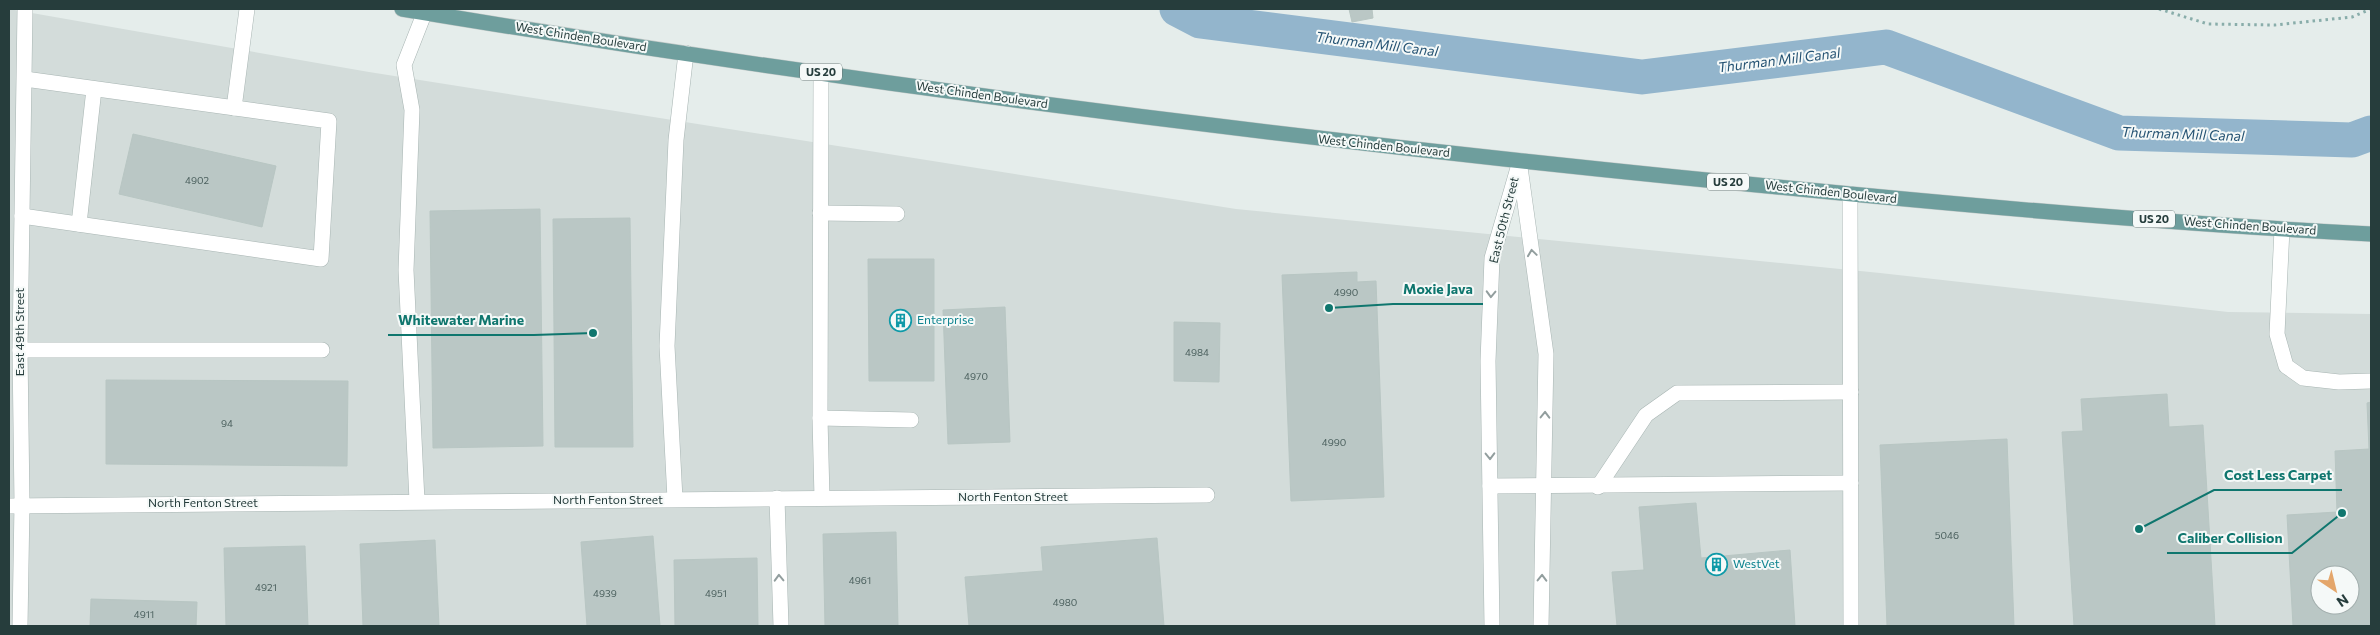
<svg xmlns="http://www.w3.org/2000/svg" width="2380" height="635" viewBox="0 0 2380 635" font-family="Commissioner,sans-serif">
	<rect width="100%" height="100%" fill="#e5edeb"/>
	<!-- built -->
	<path fill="#d3dcda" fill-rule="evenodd" d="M9,9L369,72L1236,209L1880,273L2228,312L2371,314V626H9ZM2320,575H2350V605H2320Z"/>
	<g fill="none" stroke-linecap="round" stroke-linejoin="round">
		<!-- canal -->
		<polyline stroke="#93b5cc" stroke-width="35" points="1177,9 1200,21 1642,77 1886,47 2119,133 2352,140 2371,133"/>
	</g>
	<!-- building -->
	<g fill="#bac7c5" stroke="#b8c6c3" fill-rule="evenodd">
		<polygon points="1349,9 1372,9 1373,18 1352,22"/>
		<polygon points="133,134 276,166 262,227 119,194"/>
		<polygon points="540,209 543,446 433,448 430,211"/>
		<polygon points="630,218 633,447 555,447 553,219"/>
		<polygon points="868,259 934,259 934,381 869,381"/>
		<polygon points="1357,272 1357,282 1376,281 1384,497 1291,501 1282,275"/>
		<polygon points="1005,307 1010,442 948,444 943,310"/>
		<polygon points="1174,322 1220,323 1219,382 1174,381"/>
		<polygon points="106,380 348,381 347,466 106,464"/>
		<polygon points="2167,394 2169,427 2203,425 2215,626 2074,626 2062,432 2083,431 2081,399"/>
		<path d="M2371,402V626H2293L2287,515L2337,512L2335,451L2369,449L2367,403ZM2320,575H2350V605H2320Z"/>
		<polygon points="2007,439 2014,626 1887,626 1880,445"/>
		<polygon points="1696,503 1701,558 1790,550 1795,626 1617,626 1612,572 1644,570 1639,507"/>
		<polygon points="896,532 898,626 825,626 823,534"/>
		<polygon points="653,536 660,626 587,626 581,542"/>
		<polygon points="1157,538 1164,626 969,626 965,577 1043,571 1041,547"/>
		<polygon points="435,540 439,626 363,626 360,544"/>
		<polygon points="305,546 308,626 226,626 224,548"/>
		<polygon points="757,558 758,626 675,626 674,560"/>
		<polygon points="91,599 197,602 196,626 90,626"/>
	</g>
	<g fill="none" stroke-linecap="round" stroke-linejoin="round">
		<defs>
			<g id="minor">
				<polyline points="821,72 820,418 911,420"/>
				<polyline points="234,108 247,9"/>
				<polyline points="1520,167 1546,354 1541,626"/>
				<polyline points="1850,194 1851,626"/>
				<polyline points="820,213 897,214"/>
				<polyline points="22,216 321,259 329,121 25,79"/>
				<polyline points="79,224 94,89"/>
				<polyline points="2282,229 2277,334 2286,366 2303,378 2339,382 2371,381"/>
				<polyline points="20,350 322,350"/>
				<polyline points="820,418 822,498"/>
				<polyline points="1490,486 1851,483"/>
				<polyline points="1598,487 1646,415 1677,393 1851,392"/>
				<polyline points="777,498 781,626"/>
				<polyline points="675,499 667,346 676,140 686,53"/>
				<polyline points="417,501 406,270 412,110 404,65 426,9"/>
				<polyline points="9,506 1207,495"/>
				<polyline points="20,626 22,504 20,350 25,9"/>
				<polyline points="1492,626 1488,361 1492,258 1520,161"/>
			</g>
			<path id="major" d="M402,9C825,79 1250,134 1676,177C1907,200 2139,222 2371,234"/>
		</defs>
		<!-- minor casing -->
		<use href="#minor" stroke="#a8b5b3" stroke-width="16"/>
		<!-- major casing -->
		<use href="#major" stroke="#c2c9c8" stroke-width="16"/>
		<!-- path -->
		<polyline stroke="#89adaa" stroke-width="3" stroke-dasharray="2.5 4" stroke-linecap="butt" points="2159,9 2208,24 2275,25 2352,17 2371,9"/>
		<!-- minor -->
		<use href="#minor" stroke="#fff" stroke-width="15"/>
		<!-- major -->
		<use href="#major" stroke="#6e9e9d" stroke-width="15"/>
	</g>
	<!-- one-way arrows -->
	<defs><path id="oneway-chevron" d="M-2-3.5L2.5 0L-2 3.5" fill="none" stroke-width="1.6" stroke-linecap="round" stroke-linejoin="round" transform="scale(1.25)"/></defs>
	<g stroke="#929e9e">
		<use href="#oneway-chevron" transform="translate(1532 253) rotate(-98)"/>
		<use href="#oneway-chevron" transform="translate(1491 294) rotate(92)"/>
		<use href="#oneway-chevron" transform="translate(1545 415) rotate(-89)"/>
		<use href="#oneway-chevron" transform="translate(1490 456) rotate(89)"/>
		<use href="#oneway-chevron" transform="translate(779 578) rotate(-92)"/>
		<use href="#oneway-chevron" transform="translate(1542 578) rotate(-89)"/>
	</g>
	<!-- icons -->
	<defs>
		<symbol id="building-ring" viewBox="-11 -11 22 22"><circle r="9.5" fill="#f5f9f8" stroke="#0f9aa8" stroke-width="1.5"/><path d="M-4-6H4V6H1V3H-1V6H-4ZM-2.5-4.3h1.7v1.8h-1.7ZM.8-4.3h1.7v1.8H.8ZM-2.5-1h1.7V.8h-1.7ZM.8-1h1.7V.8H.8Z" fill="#0f9aa8"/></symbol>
	</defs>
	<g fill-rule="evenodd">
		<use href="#building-ring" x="888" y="308" width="25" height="25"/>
		<use href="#building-ring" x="1704" y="552" width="25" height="25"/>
	</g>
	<g text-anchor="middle" stroke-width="4" stroke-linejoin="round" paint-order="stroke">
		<!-- number labels -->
		<g font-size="10" fill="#4b605e">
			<text x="197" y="184">4902</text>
			<text x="1346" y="296">4990</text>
			<text x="1197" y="356">4984</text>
			<text x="976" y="380">4970</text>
			<text x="227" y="427">94</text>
			<text x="1334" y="446">4990</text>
			<text x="1947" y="539">5046</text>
			<text x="860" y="584">4961</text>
			<text x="266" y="591">4921</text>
			<text x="605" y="597">4939</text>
			<text x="716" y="597">4951</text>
			<text x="1065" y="606">4980</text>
			<text x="144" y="618">4911</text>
		</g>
		<!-- shield labels -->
		<g fill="#f5f9f8" stroke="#647574" stroke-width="1">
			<rect x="800" y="63.5" width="42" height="17" rx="4"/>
			<rect x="1707" y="173.5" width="42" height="17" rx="4"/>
			<rect x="2133" y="210.5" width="42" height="17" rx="4"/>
		</g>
		<g font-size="11" font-weight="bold" fill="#263d3c">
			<text x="821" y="76">US 20</text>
			<text x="1728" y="186">US 20</text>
			<text x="2154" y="223">US 20</text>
		</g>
		<!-- street labels -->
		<g font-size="12" fill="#263d3c" stroke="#f5f9f8">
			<text transform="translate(581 37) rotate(9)" y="4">West Chinden Boulevard</text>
			<text transform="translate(982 95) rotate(8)" y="4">West Chinden Boulevard</text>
			<text transform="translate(1384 146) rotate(6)" y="4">West Chinden Boulevard</text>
			<text transform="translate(1831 192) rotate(6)" y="4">West Chinden Boulevard</text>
			<text transform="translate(1504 220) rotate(-76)" y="4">East 50th Street</text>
			<text transform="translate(2250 226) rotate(4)" y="4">West Chinden Boulevard</text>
			<text transform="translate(20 332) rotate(-90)" y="4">East 49th Street</text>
			<text x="1013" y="501">North Fenton Street</text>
			<text x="608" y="504">North Fenton Street</text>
			<text x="203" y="507">North Fenton Street</text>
		</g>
		<!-- culture labels -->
		<g font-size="12" fill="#0d838f" stroke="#f5f9f8" text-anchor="start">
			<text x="917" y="324">Enterprise</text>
			<text x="1733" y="568">WestVet</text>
		</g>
		<!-- water labels -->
		<g font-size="14" font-style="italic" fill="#255373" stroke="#f5f9f8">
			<text transform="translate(1377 44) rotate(7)" y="5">Thurman Mill Canal</text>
			<text transform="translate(1779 60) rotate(-7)" y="5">Thurman Mill Canal</text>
			<text transform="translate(2183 134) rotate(2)" y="5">Thurman Mill Canal</text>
		</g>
	</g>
	<!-- callouts -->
	<path fill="none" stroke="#0f766e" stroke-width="2" d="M1329 308L1393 304H1483M593 333L534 335H388M2139 529L2214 490H2342M2342 513L2292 553H2167"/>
	<g fill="#0f766e" stroke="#f5f9f8" stroke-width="2">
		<circle cx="1329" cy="308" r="5"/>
		<circle cx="593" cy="333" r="5"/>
		<circle cx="2139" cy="529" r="5"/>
		<circle cx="2342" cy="513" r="5"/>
	</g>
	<g font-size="14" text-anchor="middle" font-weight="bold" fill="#0f766e" stroke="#f5f9f8" stroke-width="4" stroke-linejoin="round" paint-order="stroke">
		<text x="1438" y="294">Moxie Java</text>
		<text x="461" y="325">Whitewater Marine</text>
		<text x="2278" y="480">Cost Less Carpet</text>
		<text x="2230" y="543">Caliber Collision</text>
	</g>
	<!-- border -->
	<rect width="2380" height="635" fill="none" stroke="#263d3c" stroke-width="20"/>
	<!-- north arrow -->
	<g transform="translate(2335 590) rotate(145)"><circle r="24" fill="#f5f9f8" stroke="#a2aead"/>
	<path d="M0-4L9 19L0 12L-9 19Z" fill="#e4a66b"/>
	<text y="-8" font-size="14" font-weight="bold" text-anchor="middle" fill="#263d3c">N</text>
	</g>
</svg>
